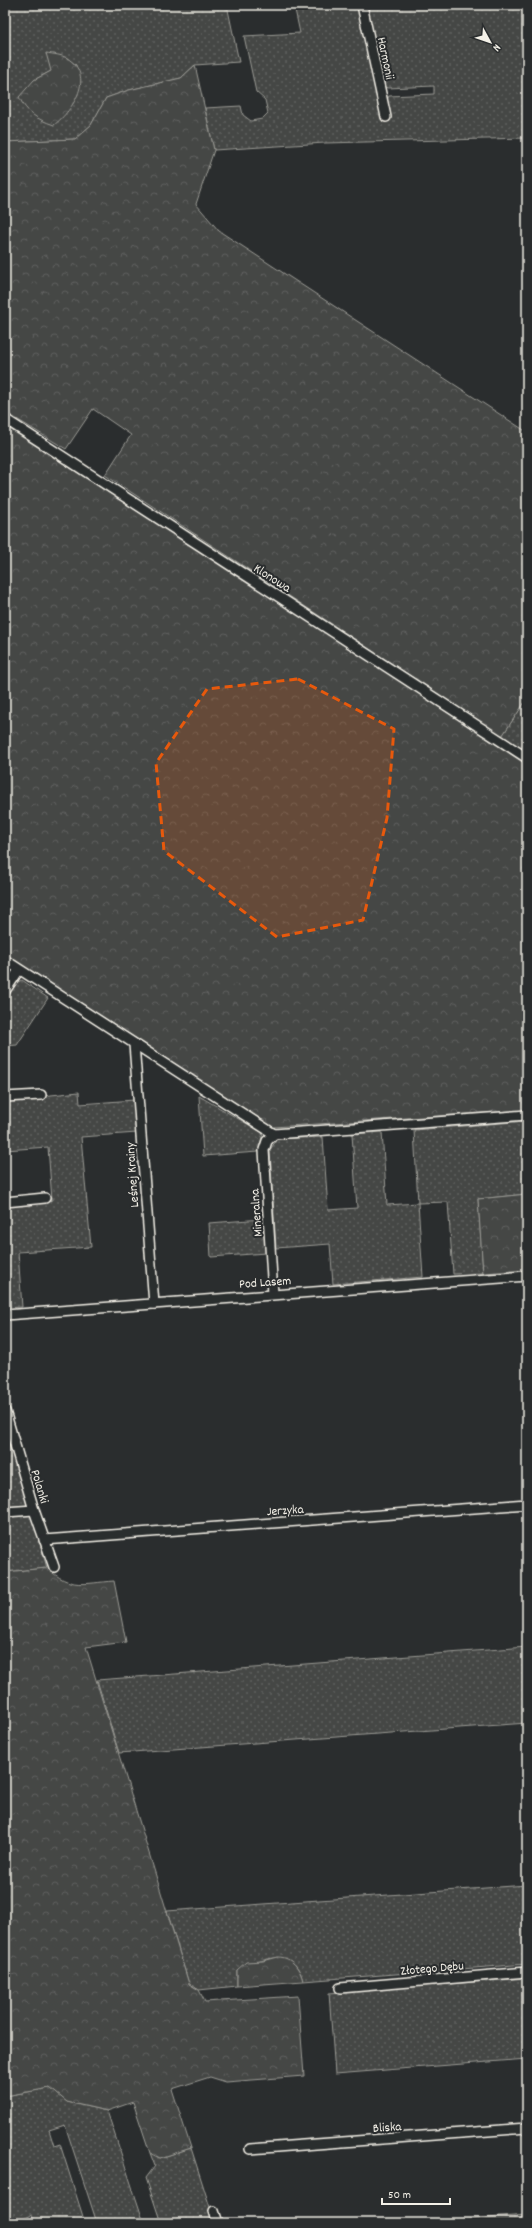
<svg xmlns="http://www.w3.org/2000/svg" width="532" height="2228" viewBox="0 0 532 2228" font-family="Dekko,sans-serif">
	<defs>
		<pattern id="grass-dots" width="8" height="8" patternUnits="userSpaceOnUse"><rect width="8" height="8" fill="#444645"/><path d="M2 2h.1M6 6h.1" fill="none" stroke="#606160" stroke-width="1.8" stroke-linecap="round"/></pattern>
		<pattern id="forest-crowns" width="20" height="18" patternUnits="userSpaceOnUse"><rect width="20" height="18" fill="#444645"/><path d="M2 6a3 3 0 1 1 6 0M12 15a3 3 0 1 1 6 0" fill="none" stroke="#606160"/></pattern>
	</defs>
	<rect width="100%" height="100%" fill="#2a2d2e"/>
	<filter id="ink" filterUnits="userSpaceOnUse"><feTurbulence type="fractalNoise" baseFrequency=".025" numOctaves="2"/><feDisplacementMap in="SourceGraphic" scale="8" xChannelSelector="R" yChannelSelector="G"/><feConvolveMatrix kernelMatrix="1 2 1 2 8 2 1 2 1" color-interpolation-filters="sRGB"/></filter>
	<g filter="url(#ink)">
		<!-- grass -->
		<g fill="url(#grass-dots)" stroke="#9c9c96" fill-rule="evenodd">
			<path d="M5,5H227L239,62L195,65L181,78L129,90L106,98L91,125L75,139L5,142ZM66,57L76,65L80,81L34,80L51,71Z"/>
			<polygon points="294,5 359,5 386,102 389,96 434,94 434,86 388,88 383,87 366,5 525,5 527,138 325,143 214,150 205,108 241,106 243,115 251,121 262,119 268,113 265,100 256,92 244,36 300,33"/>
			<polygon points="527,699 527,752 502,736"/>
			<path d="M22,980L48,998L17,1045L5,1046C5,1025 0,988 22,980Z"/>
			<polygon points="79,1092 80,1104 134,1100 137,1133 81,1137 91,1247 18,1252 22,1307 5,1308 5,1206 52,1200 48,1147 5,1150 5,1100"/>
			<polygon points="199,1096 263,1133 258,1152 203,1156"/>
			<polygon points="527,1121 527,1194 478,1199 483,1273 453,1274 448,1202 418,1203 423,1277 333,1284 330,1244 276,1248 270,1150 277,1139 323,1137 328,1210 357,1208 352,1134 382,1132 387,1205 418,1203 414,1130"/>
			<polygon points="263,1219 266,1253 211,1257 209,1223"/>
			<polygon points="5,1419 30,1505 5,1507"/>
			<polygon points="32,1515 47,1568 5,1572 5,1517"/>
			<polygon points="527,1647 527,1723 119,1753 97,1680"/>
			<path d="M527,1885V1964L303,1981C294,1944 262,1960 237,1970V1986L199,1990L189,1984L167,1911Z"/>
			<polygon points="527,1978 527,2059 335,2074 329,1993"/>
			<polygon points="50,2088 67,2102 107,2111 144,2223 97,2223 65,2125 49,2130 54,2146 60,2144 85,2223 34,2223 32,2215 14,2223 5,2223 5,2096"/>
			<polygon points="191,2148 215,2223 161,2223 146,2178 155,2166 150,2153 160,2158"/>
			<polygon points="527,2215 527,2223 421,2223"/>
		</g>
		<!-- forest -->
		<g fill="url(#forest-crowns)" stroke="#9c9c96">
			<path d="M46,53C53,54 62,55 67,58C96,76 73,110 54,125C36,119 27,113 19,97L34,80L51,71Z"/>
			<polygon points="195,65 214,150 196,204 219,231 527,432 527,699 502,736 105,475 131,435 93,409 66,449 5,412 5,142 75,139 91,125 106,98 129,90 181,78"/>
			<polygon points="5,426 325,632 527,765 527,1110 273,1127 5,954"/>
			<polygon points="527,1194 527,1270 483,1273 478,1199"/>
			<path d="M47,1568C71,1590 84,1583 114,1581L126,1642L86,1647L189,1984L199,1990L205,2002L298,1996L304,2076L226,2082L210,2077L172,2089L191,2148L160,2158L150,2153L133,2102L107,2111L67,2102L50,2088L5,2096V1572Z"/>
			<path d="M278,1957C292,1957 300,1969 303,1981L237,1986V1970L246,1962L263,1961Z"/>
		</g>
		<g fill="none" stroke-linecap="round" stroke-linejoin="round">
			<defs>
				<g id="minor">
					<polyline points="362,5 386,117"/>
					<polyline points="5,419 527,758"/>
					<polyline points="5,960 274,1134 527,1115"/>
					<polyline points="5,991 19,970"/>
					<polyline points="134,1044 154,1304"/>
					<polyline points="5,1097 41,1095"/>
					<polyline points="5,1202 45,1198"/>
					<polyline points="273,1294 264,1150 267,1141 274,1134"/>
					<polyline points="5,1315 527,1276"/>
					<polyline points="5,1411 34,1510 54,1567"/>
					<polyline points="5,1512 34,1510"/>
					<polyline points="44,1540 527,1504"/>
					<polyline points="340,1988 527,1972"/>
					<polyline points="250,2149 527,2128"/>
					<polyline points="214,2211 218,2223"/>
				</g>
			</defs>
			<!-- minor casing -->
			<use href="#minor" stroke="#f4f1e8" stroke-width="12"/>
			<!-- minor -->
			<use href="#minor" stroke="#2a2d2e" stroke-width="9"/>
		</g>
	</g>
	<!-- marked area -->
	<path fill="#e8590c" fill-opacity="0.2" stroke="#e8590c" stroke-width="3" stroke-dasharray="8 5" stroke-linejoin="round" d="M298,679L394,729L387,818L363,920L277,937L164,851L156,763L207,689Z"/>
	<g text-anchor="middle" stroke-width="4" stroke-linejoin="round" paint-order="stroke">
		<!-- street labels -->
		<g font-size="13" fill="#f4f1e8" stroke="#2a2d2e">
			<text transform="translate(387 58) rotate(78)" y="5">Harmonii</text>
			<text transform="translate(273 577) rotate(33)" y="5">Klonowa</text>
			<text transform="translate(131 1175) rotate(-94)" y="5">Leśnej Krainy</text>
			<text transform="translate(255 1213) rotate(-94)" y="5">Mineralna</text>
			<text transform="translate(265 1281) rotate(-4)" y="5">Pod Lasem</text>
			<text transform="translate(41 1486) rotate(73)" y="5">Polanki</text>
			<text transform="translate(285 1509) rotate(-4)" y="5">Jerzyka</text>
			<text transform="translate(432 1967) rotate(-5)" y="5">Złotego Dębu</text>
			<text transform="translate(387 2126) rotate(-4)" y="5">Bliska</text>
		</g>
	</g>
	<!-- margin -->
	<rect width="532" height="2228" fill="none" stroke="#2a2d2e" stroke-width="20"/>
	<rect x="10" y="10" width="512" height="2208" fill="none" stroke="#f4f1e8" stroke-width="1.5" filter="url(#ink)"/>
	<!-- north arrow -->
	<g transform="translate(490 42) rotate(130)" stroke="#2a2d2e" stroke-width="3" paint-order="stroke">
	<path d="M0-3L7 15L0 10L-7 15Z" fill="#f4f1e8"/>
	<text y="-6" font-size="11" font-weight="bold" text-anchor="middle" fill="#f4f1e8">N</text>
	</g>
	<!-- scale -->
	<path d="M382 2198v6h68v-6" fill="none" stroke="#f4f1e8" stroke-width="2"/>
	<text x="388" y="2198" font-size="12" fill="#f4f1e8" stroke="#2a2d2e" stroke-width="3" paint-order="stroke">50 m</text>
</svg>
